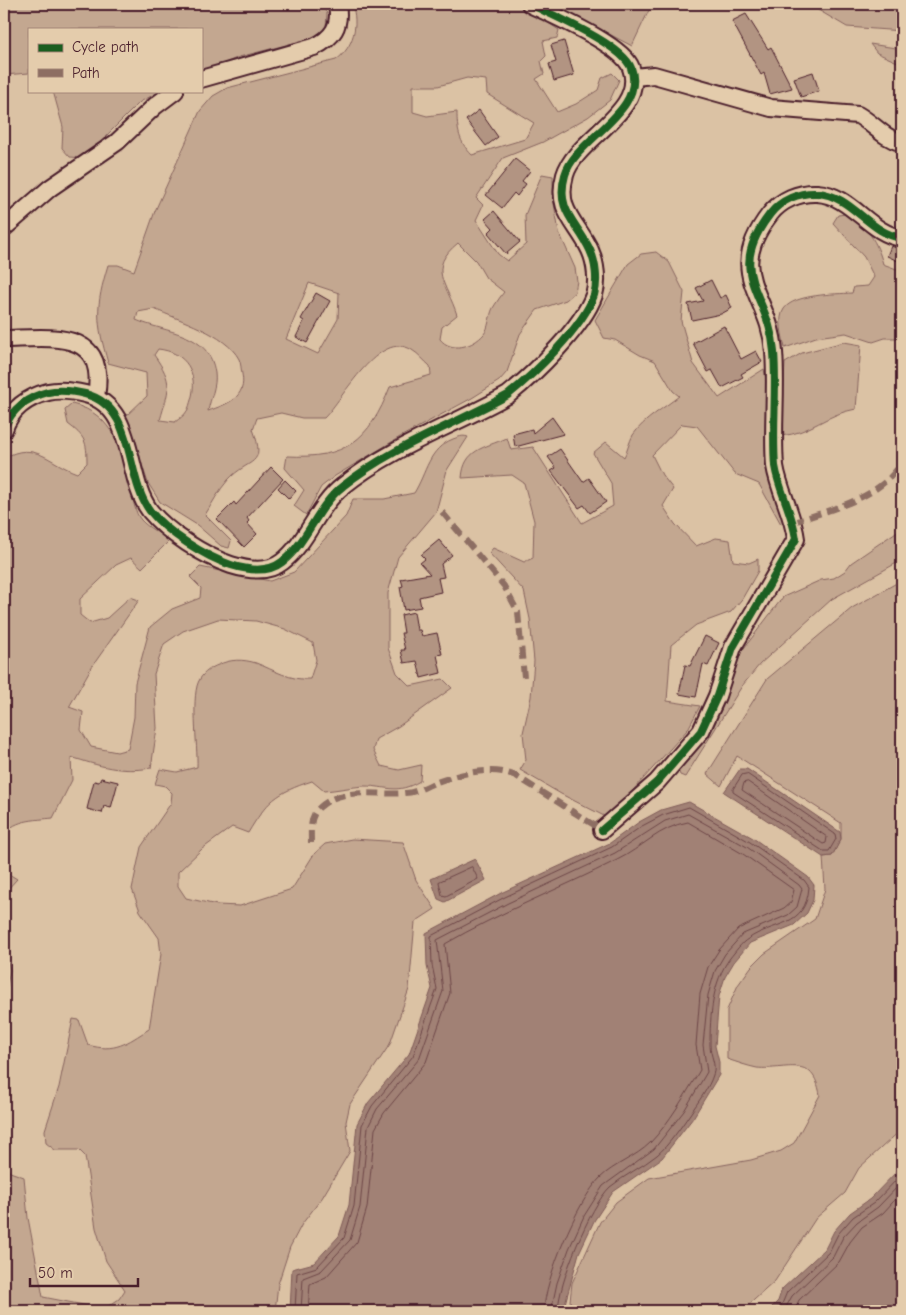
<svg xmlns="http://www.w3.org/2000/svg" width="906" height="1315" viewBox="0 0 906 1315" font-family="'Comic Neue',sans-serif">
	<rect width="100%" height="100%" fill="#dbc2a4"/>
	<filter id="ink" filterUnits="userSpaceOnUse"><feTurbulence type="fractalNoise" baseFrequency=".02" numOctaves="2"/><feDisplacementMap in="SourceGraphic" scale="10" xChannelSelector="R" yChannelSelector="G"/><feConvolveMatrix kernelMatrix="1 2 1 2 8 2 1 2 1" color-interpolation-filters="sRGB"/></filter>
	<g filter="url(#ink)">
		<!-- green -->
		<g fill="#c3a790" stroke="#86635e" fill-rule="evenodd">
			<polygon points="4,4 319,4 327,13 326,27 317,37 239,57 201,73 201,29 29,29 29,73 4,75"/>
			<path d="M352,4H519L559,30L557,38L543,41L546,56L541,61L544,74L536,79L557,112L576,104L598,90L602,78L612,73L619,80L610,100L588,117L543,142L503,158L476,198L483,205L476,220L498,254L507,261L526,244L525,215L542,174L553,176V198L559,232L575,268L577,281L575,292L566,300L537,310L520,334L507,372L499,381L472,398L400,437L335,476L321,487L306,515L294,506L304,490L285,468L287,456C345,459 369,441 390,387L431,375L430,366C424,361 419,354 412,350C379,329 343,399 324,418H302L281,413L257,418L253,429C267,468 249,457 228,480C219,490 212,504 205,515L231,541L229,548L221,546L197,525L160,502L148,483L126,416L147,396L146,373L108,363C96,321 95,308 108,265H118L134,271L155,211L200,111L213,96L227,88L336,60C354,47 359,24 352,4ZM467,78L486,80L487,94L534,123L525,139L472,155C459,142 457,130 457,112L427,116L413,112V86H438ZM458,243L476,261L486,278L504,292C500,297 496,303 493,308C489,316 489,328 484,334C473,347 451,353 440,339L442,327L457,315C447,283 426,269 458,243ZM309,283L339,293L338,319L318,354L286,339ZM154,309C179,320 226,334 239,359C241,363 241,369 242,374C247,398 227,404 208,411C210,399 217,386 215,373C210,332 166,333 136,320L138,312ZM158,349C186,352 199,373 191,400C190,403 189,408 187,411C185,415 179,419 175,422L160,420C169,389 174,383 154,355Z"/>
			<polygon points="552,4 713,4 713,7 649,10 632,46"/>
			<polygon points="808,4 902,4 902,31 847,27"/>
			<polygon points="870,44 902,49 902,64 877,53"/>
			<polygon points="53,91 161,91 140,102 84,158 70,157 62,148 63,127"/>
			<path d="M846,214C868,226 877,242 883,264L902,271V338H885L873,342L846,333L816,337L785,348C783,337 777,319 784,309C794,294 835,294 852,293L854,287L868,286L874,277L864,257L833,223L838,215Z"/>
			<path d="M656,252L669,262L684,292L681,321L693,363L719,398L764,369L766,380L769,470L786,520L781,524L759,484L735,474L697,426L682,424L652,455L662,475L673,489L663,506L675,524L696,546L716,538L730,540L733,561L749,563L758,559V571L742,599L731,612L696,625L671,645L667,701L700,706L688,729L617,808L604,816L561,794L520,770L526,760L523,733L531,697L534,661L530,619L524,591L489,553L493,548L524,562L533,558L534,521L524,483L512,475L462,478C464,449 484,448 507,438L511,450L533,447L582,523L613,506L611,483L593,453L606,442L624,457C628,450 629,442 633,435C644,419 664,408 679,396L673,391L655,361L640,355L615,340L604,338L595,320L628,264L641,254Z"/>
			<path d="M844,342L861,345L856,409C826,414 811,433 781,436L785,363L802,353Z"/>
			<path d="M72,404C115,414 122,453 131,491C133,499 135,513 141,520C148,528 161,534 170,540L142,568L131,558L116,565L80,599V615L90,623L107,618L130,597L139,600L91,668L69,707L83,712L81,730L91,747L117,752L128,749L134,717L135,683L150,627L172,609L200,598L201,588L190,577L200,567L270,581L294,572L346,516L353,499H384L414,493C427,472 428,449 453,439C459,437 462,435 468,437L447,470L436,512L398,557L388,593V648L397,673L410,686L443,679L452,688L399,726L376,739L373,750L381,766L399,770L421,765L420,781C396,795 388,786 364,786C351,787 337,790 324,791L312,781C276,793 267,801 248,833L232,827L202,849L178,872V886L186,898L217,905L240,906L292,889L314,854L325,844L352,839L403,842L416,880L435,909L415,922L409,989L390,1044L350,1104L346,1122L350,1151L322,1198L302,1224L290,1247L278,1284L275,1311H4V1163L10,1172L24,1177L28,1218L43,1297L104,1309L119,1299L125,1290L106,1261L96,1228L85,1156L79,1150H55L46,1143L45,1130L59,1087L73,1019L79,1020L88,1045C115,1053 127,1043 149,1029L161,954L159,938L140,911L132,889L141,847L171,803L172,793L165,786L155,784L160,769L177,772L197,767C198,746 190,693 200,679C203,673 212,667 218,665C230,659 243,659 256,663C274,670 291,681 310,679L316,660L313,643L285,629L256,621L218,619L183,631L164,644L154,674L157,728L151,768C121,773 99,766 71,757L72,780L53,818C37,820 9,819 4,838V458C35,440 49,463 77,473L87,463C87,441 85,437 68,424L65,410Z"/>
			<polygon points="902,528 902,560 832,599 760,664 742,686 685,777 680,775 678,770 738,656 783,597 821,580 834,578 845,571 851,563"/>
			<path d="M902,580V1129L859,1168L845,1193L816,1218L775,1281L744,1309L738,1311H573L570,1301L572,1283L600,1222L616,1202L649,1178L751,1160L781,1151L794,1143L820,1095C813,1053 787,1071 757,1068C747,1066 736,1062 727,1059V1010L738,985L751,967L764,954L815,919L825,889L823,857L832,856L841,839V823L737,756L721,786L707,774L767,679L852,608Z"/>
			<polygon points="4,871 17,879 6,891 4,891"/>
			<polygon points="4,947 10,970 7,986 4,989"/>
		</g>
		<!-- water -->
		<g fill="#a18174" stroke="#7e5a57">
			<polygon points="740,769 747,769 840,832 841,839 832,856 823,857 724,792"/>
			<polygon points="689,802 753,838 808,877 814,885 813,900 807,913 794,925 750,943 734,962 725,977 719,996 715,1046 719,1062 719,1075 693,1118 662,1158 613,1192 594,1221 579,1253 563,1311 290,1311 292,1269 314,1263 339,1236 349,1205 357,1124 368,1103 409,1054 432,988 427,966 426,933 503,892 610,843 639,822 661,810"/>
			<polygon points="475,859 486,880 445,902 438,899 431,879"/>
			<polygon points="902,1166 902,1311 768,1311 778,1301 782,1289 825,1249 834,1231 850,1213 870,1199"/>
		</g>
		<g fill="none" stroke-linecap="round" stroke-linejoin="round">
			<!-- shore -->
			<g stroke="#6d4648" stroke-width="1">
				<polygon points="747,774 835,834 836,839 829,851 823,851 733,792 733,789 742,775"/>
				<polygon points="748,782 827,837 826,843 823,844 742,790 744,783"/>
				<polygon points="472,867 478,879 446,896 442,895 439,882"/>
				<path d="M295,1311L297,1273L317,1267L344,1238L354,1206L362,1125L372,1106L413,1056L437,989L432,965L431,936L505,897L612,847L642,826L663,815L689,807L750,842L804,880L809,887C806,928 774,921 748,939C741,943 735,952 730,958C712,982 710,1016 710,1045C710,1055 717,1065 713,1075C709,1088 698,1102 690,1114C681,1127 669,1145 657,1155C642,1167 625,1175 610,1187C590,1206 558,1284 558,1311"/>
				<polyline points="301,1311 303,1278 321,1271 350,1240 360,1207 368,1127 377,1109 419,1059 443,991 437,940 508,903 615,853 665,821 688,814 747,847 799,885 802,889 797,907 788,915 743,934 725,954 715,971 708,995 703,1045 707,1072 684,1111 654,1149 603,1186 584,1216 569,1249 557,1283 551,1311"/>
				<path d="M308,1311L310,1284L326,1277L357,1242L367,1208L375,1129L384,1113L426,1062L450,993L445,944C500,912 560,889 617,860C642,848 659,827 688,822L743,854L794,890L791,902L784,908L738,929L719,950L708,967L700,994L696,1045L700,1070C685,1095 670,1122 650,1143C636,1157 614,1164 600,1178C578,1200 544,1280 544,1311"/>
				<polyline points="775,1311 782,1304 787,1292 829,1252 838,1234 853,1217 874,1203 902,1174"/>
				<polyline points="784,1311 792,1296 833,1257 843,1237 857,1222 878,1207 902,1182"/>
				<polyline points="794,1311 799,1300 839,1262 850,1242 862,1227 883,1213 902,1192"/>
			</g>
		</g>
		<!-- building -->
		<g fill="#b29482" stroke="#4a1f2b">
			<polygon points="746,14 768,49 771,47 792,88 770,94 764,73 761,75 732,21"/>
			<polygon points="564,41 574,75 554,81 549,64 556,62 551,45"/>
			<polygon points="813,72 819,91 801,97 794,78"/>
			<polygon points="479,110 498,137 486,146 466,120"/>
			<polygon points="515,159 530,171 522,181 526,184 517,196 514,193 502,208 486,195"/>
			<polygon points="494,211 520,242 506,254 488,233 493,228 485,219"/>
			<polygon points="891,246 902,250 898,261 887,256"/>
			<polygon points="711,280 720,298 726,295 732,308 721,314 692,320 688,304 703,301 696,288"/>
			<polygon points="316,293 330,301 307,343 296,337 304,321 301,319"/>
			<polygon points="724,326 741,359 756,351 762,362 741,374 743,377 722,388 712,370 708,372 693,343"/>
			<polygon points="552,417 564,434 515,447 513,434 532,429 533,433"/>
			<polygon points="560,449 583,482 589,478 606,502 590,513 584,505 579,508 551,471 556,468 548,457"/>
			<polygon points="271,467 283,479 247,518 249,521 247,523 257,534 244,547 217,519 234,502 236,505"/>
			<polygon points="285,480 296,491 289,499 278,488"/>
			<polygon points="439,540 452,555 441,564 444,577 438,578 441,592 419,597 421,607 404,610 400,587 403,586 401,579 430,574 420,563 425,559 421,555"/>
			<polygon points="414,612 417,630 420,630 422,636 437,633 442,654 437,655 441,673 421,678 417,661 404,663 401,650 405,650 401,633 404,633 401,615"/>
			<polygon points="705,636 719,643 708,666 703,664 696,697 679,694 685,665 690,666"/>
			<polygon points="101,778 118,782 111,808 104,806 102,813 87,809 94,781 99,782"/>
		</g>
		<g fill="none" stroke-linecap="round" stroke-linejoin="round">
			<defs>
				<g id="minor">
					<path d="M634,77L654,75L771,108L858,115C875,125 882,137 902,143"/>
					<path d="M201,79L314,47C333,38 341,26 337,4"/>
					<polyline points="4,228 50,188 117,142 155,106 175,91"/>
					<path d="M4,339C51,338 108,328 96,397"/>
					<path d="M4,429C11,409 28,397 48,392C61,389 73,391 85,394C137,407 124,477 150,511C168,533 204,556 231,565C247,570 268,573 282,562C308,542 317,506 343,486C391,447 454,425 508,395C534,374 583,327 594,295C598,282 596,263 590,250C577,222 555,211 565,175C575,139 647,111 631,68C623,45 554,16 530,4"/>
					<path d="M602,830L657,782L701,731L717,696L733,647L796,539C793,514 779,491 775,466C772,428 777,390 774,352C770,293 723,275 770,214C781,200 799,192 817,193C852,195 869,234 902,238"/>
				</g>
			</defs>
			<!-- minor casing -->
			<use href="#minor" stroke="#4a1f2b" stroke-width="20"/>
			<!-- minor -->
			<use href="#minor" stroke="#e4ccac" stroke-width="16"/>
			<!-- quiet -->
			<g stroke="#8d6e63" stroke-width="6" stroke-dasharray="12 6" stroke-linecap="butt">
				<polyline points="442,512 504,586 518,612 524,677"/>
				<path d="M792,523C829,509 882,499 902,461"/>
				<path d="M311,843C311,830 309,816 320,807C343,786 377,796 405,793C415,793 425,787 434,783C459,774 491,765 516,776L602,830"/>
			</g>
			<defs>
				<g id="cycleway">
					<path d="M4,429C11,409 28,397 48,392C61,389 73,391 85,394C137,407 124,477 150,511C168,533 204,556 231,565C247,570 268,573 282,562C308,542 317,506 343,486C391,447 454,425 508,395C534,374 583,327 594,295C598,282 596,263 590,250C577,222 555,211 565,175C575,139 647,111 631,68C623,45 554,16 530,4"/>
					<path d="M602,830L657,782L701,731L717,696L733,647L796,539C793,514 779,491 775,466C772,428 777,390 774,352C770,293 723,275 770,214C781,200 799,192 817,193C852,195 869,234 902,238"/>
				</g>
			</defs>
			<!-- cycleway casing -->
			<use href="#cycleway" stroke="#e4ccac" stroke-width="11"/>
			<!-- cycleway -->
			<use href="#cycleway" stroke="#1b5e20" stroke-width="8"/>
		</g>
	</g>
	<!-- margin -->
	<rect width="906" height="1315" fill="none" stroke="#e4ccac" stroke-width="20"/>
	<rect x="10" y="10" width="886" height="1295" fill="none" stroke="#4a1f2b" stroke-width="2" filter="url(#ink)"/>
	<!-- legend -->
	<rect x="28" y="28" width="175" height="65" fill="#e4ccac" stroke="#a68778"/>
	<rect x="38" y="44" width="25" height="8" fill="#1b5e20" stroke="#a68778"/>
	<text x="72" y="52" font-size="15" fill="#4a1f2b">Cycle path</text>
	<rect x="38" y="69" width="25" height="8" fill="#8d6e63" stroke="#a68778"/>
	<text x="72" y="78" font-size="15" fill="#4a1f2b">Path</text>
	<!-- scale -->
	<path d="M30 1278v8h108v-8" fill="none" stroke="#4a1f2b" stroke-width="2.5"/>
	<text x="38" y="1278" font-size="15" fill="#4a1f2b" stroke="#e4ccac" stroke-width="4" paint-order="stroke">50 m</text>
</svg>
